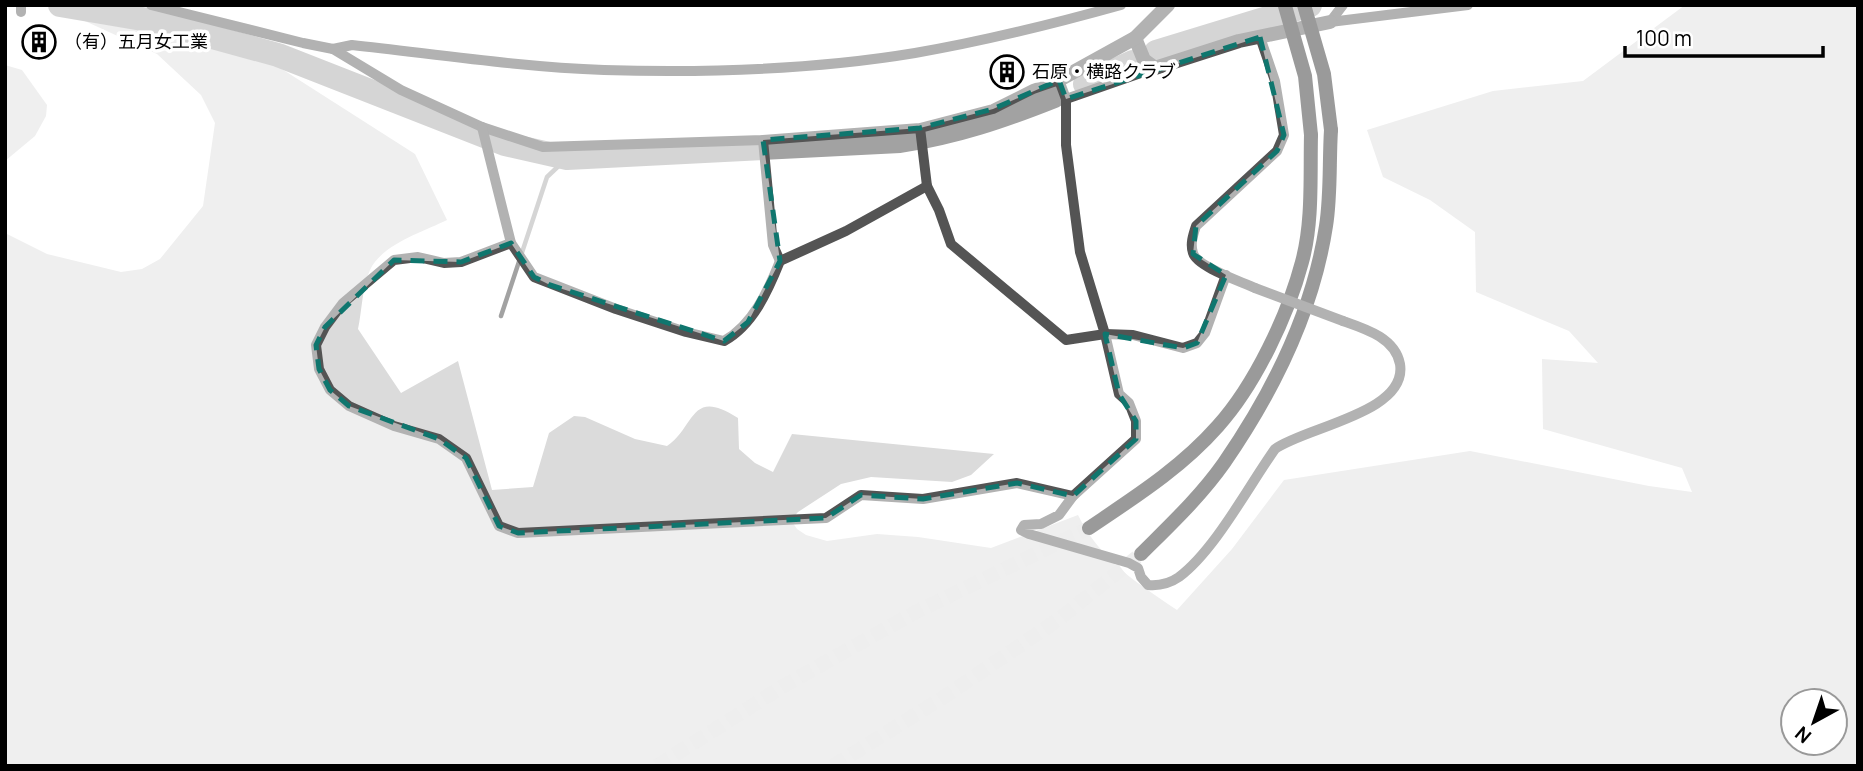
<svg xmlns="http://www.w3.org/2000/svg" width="1863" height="771" viewBox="0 0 1863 771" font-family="Manrope,'Noto Sans JP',sans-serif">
	<rect width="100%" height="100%" fill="#fff"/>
	<!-- green -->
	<g fill="#dbdbdb" fill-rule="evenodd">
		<path d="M65,5H102L274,64L415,154L447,220C423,232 382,244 370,270C362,287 362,311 358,329L401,393L458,361L492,490L533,487L549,433L574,416L585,417L635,439L667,446C696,426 690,387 738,418L739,449L755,463L773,472L792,434L994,454L971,475L952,482L871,477L841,484L798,512L791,520L797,529L806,535L827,541L877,534L918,537L991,548L1078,515C1100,560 1137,583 1177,610L1232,549L1284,480L1470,451L1649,486L1692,492L1682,468L1543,429L1542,359L1598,363L1569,331L1476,292L1475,232L1430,200L1383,177L1367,130L1493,91L1583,81L1685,5H1858V766H5V233L47,254L121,272L142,269L160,259L203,206L215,123L201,95L157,54L63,11ZM1793,701H1835V743H1793Z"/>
		<polygon points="5,65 22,70 47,105 46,116 35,136 5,161"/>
	</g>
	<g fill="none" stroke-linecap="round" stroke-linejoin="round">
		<!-- stream -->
		<polyline stroke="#a2a2a2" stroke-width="4.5" points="501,316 547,177 567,158"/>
		<!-- river -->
		<g stroke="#a2a2a2" stroke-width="24">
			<path d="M60,5L154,21L278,55L505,144L567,158L900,141C957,132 1001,117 1054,96"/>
			<polyline points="1156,52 1310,5"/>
			<polyline points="1085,84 1133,62"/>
		</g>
		<!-- secondary-tunnel -->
		<g stroke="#d9d9d9" stroke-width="14" stroke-dasharray="14 7" stroke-linecap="butt">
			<polyline points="657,766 785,685 914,613 1089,528"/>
			<polyline points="833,766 947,695 1059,619 1137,557"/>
		</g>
		<!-- minor -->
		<g stroke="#545454" stroke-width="10">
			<path d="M151,5L303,43L333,49L352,45C435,54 520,67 604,70C708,73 813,70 915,53C985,41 1053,24 1121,5"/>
			<polyline points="21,12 21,5"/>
			<polyline points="1330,22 1468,5"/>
			<polyline points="1330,22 1343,5"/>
			<polyline points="333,49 401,90 482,127 543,147 763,140 920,128 993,109 1033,89 1059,80 1066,99 1066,145 1080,252 1105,334 1066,340 951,244 939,210 927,186 920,128"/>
			<polyline points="1066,99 1155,68"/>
			<path d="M482,127L511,243L534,277L616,309L686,332L724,341C753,325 768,291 780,261L846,231L927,186"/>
			<polyline points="763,140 773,245 780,261"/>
			<polyline points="511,243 461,262 444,263 418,257 394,260 343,303 325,327 316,345 319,369 330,390 349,406 394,426 439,439 466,458 499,526 518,533 826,518 861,495 923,499 1017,483 1073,496"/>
			<path d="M1226,275L1205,333L1197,343L1183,348L1133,335L1105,334L1119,394L1129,403L1136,421V439L1073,496L1059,515L1041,524L1024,525L1021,530L1029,534L1129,563L1138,568L1141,577L1148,585C1160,586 1169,584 1179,577C1215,550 1248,487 1275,449C1305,427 1408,413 1400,364C1395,338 1366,329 1343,321"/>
			<path d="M1255,288C1240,281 1197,267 1193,253C1190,244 1193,235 1196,226L1277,151L1284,135L1275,81L1260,37"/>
		</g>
		<!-- tertiary -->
		<g stroke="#545454" stroke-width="14">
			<polyline points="1135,38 1144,60 1155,68 1239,41 1330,22"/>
			<polyline points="1059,80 1135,38 1168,5"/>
		</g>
		<!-- secondary -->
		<g stroke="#212121" stroke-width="14">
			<path d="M1089,528C1135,497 1181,468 1218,426C1255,385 1288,315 1302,262C1313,222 1310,176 1311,135"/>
			<path d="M1141,554C1170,525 1200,497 1224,463C1273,392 1313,311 1326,226C1331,195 1329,161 1331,130"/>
		</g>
		<!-- minor-bridge -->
		<polyline stroke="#545454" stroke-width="10" points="1255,288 1343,321"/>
		<!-- secondary-bridge -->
		<g stroke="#212121" stroke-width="14">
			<polyline points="1304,5 1324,74 1331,130"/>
			<polyline points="1285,6 1305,76 1311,135"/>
		</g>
	</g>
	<!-- marked area -->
	<path d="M0 0H1863V771H0ZM1260,37L1284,135L1277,151L1196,226L1193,254L1226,275L1197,343L1183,348L1105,334L1119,394L1136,421V439L1073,496L1017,483L923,499L861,495L826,518L518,533L499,526L466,458L439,439L349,406L330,390L319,369L316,345L325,327L394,260L461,262L511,243L534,277L550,285L724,341L748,322L780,261L763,140L920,128L993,109L1059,80L1066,99Z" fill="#fff" fill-opacity=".55" fill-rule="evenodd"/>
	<path fill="none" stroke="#0f766e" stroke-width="5" stroke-dasharray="14 9" stroke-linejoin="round" d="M1260,37L1284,135L1277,151L1196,226L1193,254L1226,275L1197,343L1183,348L1105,334L1119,394L1136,421V439L1073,496L1017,483L923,499L861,495L826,518L518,533L499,526L466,458L439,439L349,406L330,390L319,369L316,345L325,327L394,260L461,262L511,243L534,277L550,285L724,341L748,322L780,261L763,140L920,128L993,109L1059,80L1066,99Z"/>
	<!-- icons -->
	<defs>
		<symbol id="building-ring" viewBox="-11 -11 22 22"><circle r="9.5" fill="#fff" stroke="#000" stroke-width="1.5"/><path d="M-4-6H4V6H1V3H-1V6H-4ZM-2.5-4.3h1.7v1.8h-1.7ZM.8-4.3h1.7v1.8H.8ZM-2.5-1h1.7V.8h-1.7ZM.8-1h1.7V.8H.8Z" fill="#000"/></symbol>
	</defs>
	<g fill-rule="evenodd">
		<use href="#building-ring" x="20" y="23" width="38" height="38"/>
		<use href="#building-ring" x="988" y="53" width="38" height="38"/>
	</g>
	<g text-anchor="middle" stroke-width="7" stroke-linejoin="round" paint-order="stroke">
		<!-- poi labels -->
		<g font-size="18" fill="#000" stroke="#fff" text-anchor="start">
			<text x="64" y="48">（有）五月女工業</text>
			<text x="1032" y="78">石原・横路クラブ</text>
		</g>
	</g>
	<!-- border -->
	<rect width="1863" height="771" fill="none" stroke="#000000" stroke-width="14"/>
	<!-- north arrow -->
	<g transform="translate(1814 722) rotate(220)"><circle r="33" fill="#ffffff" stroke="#999999" stroke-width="2"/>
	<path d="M0-5L12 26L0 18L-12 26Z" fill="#000000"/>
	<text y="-10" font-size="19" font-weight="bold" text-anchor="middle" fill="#000000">N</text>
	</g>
	<!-- scale -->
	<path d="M1625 46v10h198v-10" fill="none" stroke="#000000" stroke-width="3.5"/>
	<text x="1636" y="46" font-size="21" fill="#000000" stroke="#ffffff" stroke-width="5" paint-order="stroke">100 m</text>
</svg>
